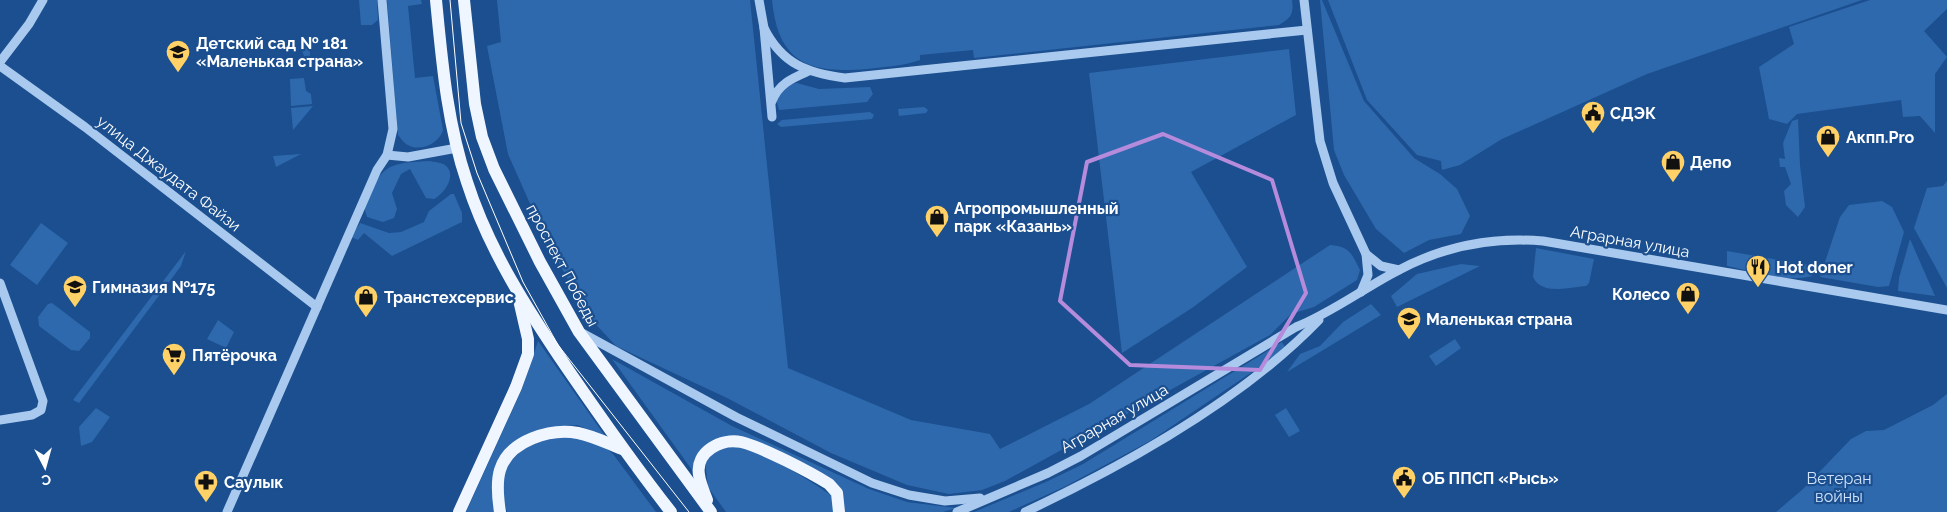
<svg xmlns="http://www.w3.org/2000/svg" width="1947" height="512" viewBox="0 0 1947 512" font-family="Raleway,sans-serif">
	<rect width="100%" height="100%" fill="#1b4f8f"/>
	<!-- green -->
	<g fill="#2e69ad">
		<polygon points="359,0 377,0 378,20 372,25 361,25"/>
		<path d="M387,0H421L422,4L408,6L415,78L433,76L443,130C439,144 419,153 406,144C403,142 400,137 398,135Z"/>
		<path d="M497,0H750L788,368L911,420L990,434L1000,449L1089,404L1330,245C1351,247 1351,253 1360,270L1357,280L1314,307L1291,314L1270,335L1005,481L982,490L949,494L907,485L831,453L727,398L616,346L590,318L547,242L508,154L487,46L501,42Z"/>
		<path d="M772,0H1292C1294,14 1291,18 1279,25L974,58L973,50L920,55V60C903,66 885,67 867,69C809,74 778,63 772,0Z"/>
		<polygon points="1320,0 1322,0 1364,101 1414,158 1440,174 1457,189 1470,216 1461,234 1429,240 1404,253 1376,229 1344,175 1334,150"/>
		<polygon points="1328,0 1862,0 1647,74 1502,139 1460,165 1442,170 1441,161 1417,155 1367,100"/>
		<polygon points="1870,0 1947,0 1947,9 1924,31 1947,57 1935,74 1935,133 1920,116 1903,117 1901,100 1797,114 1787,124 1769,119 1759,67 1794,44 1789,27"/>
		<polygon points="309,39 311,68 308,68 300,44 304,40"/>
		<polygon points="1289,49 1296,115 1191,172 1247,267 1192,308 1122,353 1089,73"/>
		<polygon points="304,78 306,91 311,94 312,104 291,106 290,79"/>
		<polygon points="797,83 819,89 870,87 873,94 867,102 779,110 776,98 788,84"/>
		<polygon points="313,106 293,130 291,108"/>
		<polygon points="924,107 928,110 926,113 899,116 898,109"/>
		<polygon points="870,112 874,115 872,119 781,127 777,124 782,120"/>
		<polygon points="1798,119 1800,165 1805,207 1798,217 1786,205 1784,191 1791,184 1785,167 1780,167 1779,158 1785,159 1783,143 1792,121"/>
		<polygon points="301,154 276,167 273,156"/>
		<path d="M429,161C434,162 440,162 445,165C458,175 444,194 434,199L426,198L410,169L401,174L392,193L397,209L394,218L383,222L367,217L364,207C382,167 383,163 429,161Z"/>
		<polygon points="1947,181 1947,288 1914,228 1927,188 1943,186"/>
		<polygon points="451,194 454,194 462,213 462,222 392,256 364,233 358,240 351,237 360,223 389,233 401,232 424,222 429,211"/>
		<polygon points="1882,201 1892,207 1904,232 1889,286 1878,287 1820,277 1840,217 1849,205"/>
		<polygon points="41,223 68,243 37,285 10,265"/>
		<polygon points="1910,239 1935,296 1898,291 1899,278"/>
		<path d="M1536,248L1594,259L1589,283L1586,286C1569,287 1542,296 1533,277Z"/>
		<polygon points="186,251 181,266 79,403 73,400"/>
		<path d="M1727,251L1814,266L1812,276C1786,283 1752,271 1727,266Z"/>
		<polygon points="1461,264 1480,266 1397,307 1391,296 1417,274"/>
		<polygon points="52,303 90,332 90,338 79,351 71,350 39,326 38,317 48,304"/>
		<polygon points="1371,304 1381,315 1287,372 1300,354 1320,346 1343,322"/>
		<polygon points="218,320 234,332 226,348 207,339"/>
		<polygon points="1455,339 1461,348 1436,366 1429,356"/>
		<polygon points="538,341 605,436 577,425 544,428 516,441 500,459 497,512 466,512 522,389"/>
		<polygon points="1282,342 1286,349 1150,441 1064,487 1009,512 974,512 1048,481 1083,464"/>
		<path d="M612,359L732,426L869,489L907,502L956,508L943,512H844L842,492L733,436C702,439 704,446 695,474Z"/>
		<polygon points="1947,394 1947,512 1776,512 1803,489 1851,439 1866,431 1884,430 1933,405"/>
		<polygon points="96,408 110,417 92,442 81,446 79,427"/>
		<polygon points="1286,408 1300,431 1289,437 1275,415"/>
		<path d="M577,435L598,441L613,454L656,512H507C499,482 500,458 531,442C541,437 565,437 577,435Z"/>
		<path d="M733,446C766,453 806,477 833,497L834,512H726L708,487L705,460L719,449Z"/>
	</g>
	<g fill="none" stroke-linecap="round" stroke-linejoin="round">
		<!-- minor -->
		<g stroke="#a9c9ee" stroke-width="9">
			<polyline points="759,0 764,28 772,117"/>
			<polyline points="1304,0 1320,141 1333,183 1366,254 1368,275 1361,292"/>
			<path d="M764,28C782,64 807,73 845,78L1307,30"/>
			<polyline points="0,62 29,24 43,0"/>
			<polyline points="0,66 85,127 317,307"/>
			<path d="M772,101C779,83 793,78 809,71"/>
			<polyline points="387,155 408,157 457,148"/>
			<polyline points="1366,254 1381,266 1399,270"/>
			<polyline points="0,283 43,401 41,410 32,415 0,420"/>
			<polyline points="582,333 736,417 872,483 909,495 945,501 980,498"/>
			<polyline points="227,512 377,170 387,155 393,129 382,0"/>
			<path d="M957,512L1048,473L1081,456L1296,327C1333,312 1364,288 1399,270C1444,246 1492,237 1543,241L1947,310"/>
			<path d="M1025,512C1125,465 1242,400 1319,320"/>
		</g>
		<!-- major -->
		<g stroke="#f0f6ff" stroke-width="12">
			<path d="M436,0C442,62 447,123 467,182C489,251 529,312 569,371C602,419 635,466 671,512"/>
			<polyline points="464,0 475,104 482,137 494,169 540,262 579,332 711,512"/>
			<path d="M707,500C704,492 700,483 699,475C695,451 722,438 741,442C762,447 810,472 829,484L837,493L839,512"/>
			<polyline points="459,512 516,387 528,354 528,339 519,300"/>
			<path d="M500,512C498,499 496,483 500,470C509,440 551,428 578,433C593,436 607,443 622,449"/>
		</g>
		<!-- tram -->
		<polyline stroke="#fff" stroke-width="1" points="450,0 461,123 477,173 523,282 558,345 689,512"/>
	</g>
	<!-- marked area -->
	<path fill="none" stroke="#b68bdc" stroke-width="4" stroke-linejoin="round" d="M1163,134L1272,180L1306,293L1260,370L1130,365L1060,301L1087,162Z"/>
	<!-- icons -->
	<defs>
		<symbol id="school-pin" viewBox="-11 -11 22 30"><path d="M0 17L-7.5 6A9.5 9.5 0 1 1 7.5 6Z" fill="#ffd166" stroke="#1b4f8f"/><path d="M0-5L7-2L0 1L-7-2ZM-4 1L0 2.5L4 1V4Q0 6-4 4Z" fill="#111"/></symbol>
		<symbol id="civic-pin" viewBox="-11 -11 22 30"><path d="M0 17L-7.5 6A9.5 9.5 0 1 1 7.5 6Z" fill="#ffd166" stroke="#1b4f8f"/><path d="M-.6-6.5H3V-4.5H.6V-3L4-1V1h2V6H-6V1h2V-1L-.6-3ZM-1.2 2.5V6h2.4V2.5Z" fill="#111"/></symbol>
		<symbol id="shop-pin" viewBox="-11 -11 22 30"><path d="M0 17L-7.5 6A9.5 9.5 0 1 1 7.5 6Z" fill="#ffd166" stroke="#1b4f8f"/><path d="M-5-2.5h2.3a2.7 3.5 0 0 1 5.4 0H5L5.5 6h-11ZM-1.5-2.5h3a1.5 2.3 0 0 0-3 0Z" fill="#111"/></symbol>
		<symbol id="restaurant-pin" viewBox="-11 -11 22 30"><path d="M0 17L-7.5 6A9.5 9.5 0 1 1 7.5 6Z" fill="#ffd166" stroke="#1b4f8f"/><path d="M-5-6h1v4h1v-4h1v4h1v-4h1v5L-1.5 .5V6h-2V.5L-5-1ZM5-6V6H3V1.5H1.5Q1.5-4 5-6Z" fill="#111"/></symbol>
		<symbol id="supermarket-pin" viewBox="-11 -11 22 30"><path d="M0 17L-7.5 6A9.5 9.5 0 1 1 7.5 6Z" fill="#ffd166" stroke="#1b4f8f"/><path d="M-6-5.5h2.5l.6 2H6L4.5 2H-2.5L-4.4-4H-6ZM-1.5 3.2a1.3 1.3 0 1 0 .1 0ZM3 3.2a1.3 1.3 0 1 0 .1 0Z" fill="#111"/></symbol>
		<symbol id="pharmacy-pin" viewBox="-11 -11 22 30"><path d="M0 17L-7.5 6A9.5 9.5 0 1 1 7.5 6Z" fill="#ffd166" stroke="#1b4f8f"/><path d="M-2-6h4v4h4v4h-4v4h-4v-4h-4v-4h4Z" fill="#111"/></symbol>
	</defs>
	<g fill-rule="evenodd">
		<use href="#school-pin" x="164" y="38" width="28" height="38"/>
		<use href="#civic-pin" x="1579" y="99" width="28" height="38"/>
		<use href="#shop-pin" x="1814" y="123" width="28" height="38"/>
		<use href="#shop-pin" x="1659" y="148" width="28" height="38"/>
		<use href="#shop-pin" x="923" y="203" width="28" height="38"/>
		<use href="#restaurant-pin" x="1744" y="253" width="28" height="38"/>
		<use href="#school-pin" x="61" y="273" width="28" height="38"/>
		<use href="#shop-pin" x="1674" y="280" width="28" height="38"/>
		<use href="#shop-pin" x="352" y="283" width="28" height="38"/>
		<use href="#school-pin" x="1395" y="305" width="28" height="38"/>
		<use href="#supermarket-pin" x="160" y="341" width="28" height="38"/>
		<use href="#civic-pin" x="1390" y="464" width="28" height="38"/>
		<use href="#pharmacy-pin" x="192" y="468" width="28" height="38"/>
	</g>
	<g text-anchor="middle" stroke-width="4.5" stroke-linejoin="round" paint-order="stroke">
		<!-- poi labels -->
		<g font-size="16" font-weight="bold" fill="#fff" stroke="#1b4f8f" text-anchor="start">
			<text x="196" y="49">Детский сад № 181<tspan x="196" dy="18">«Маленькая страна»</tspan></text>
			<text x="1610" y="119">СДЭК</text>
			<text x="1846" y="143">Акпп.Pro</text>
			<text x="1690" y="168">Депо</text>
			<text x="954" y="214">Агропромышленный<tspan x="954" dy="18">парк «Казань»</tspan></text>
			<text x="1776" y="273">Hot doner</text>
			<text x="92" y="293">Гимназия №175</text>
			<text x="1670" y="300" text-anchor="end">Колесо</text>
			<text x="384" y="303">Транстехсервис</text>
			<text x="1426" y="325">Маленькая страна</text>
			<text x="192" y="361">Пятёрочка</text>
			<text x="1422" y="484">ОБ ППСП «Рысь»</text>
			<text x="224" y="488">Саулык</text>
		</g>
		<!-- street labels -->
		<g font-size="16" fill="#fff" stroke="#1b4f8f">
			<text transform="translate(169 173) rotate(38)" y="6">улица Джаудата Файзи</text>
			<text transform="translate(1630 241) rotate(10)" y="6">Аграрная улица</text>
			<text transform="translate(563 265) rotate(62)" y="6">проспект Победы</text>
			<text transform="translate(1114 418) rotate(-30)" y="6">Аграрная улица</text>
		</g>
		<!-- park labels -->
		<g font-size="16" fill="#cfe3fa" stroke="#1b4f8f">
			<text x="1839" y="484">Ветеран<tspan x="1839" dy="18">войны</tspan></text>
		</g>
	</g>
	<!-- north arrow -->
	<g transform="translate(45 467) rotate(174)" stroke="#1b4f8f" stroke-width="4" paint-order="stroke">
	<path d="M0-4L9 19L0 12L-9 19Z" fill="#ffffff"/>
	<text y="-8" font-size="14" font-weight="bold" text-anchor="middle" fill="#ffffff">С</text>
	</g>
</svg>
